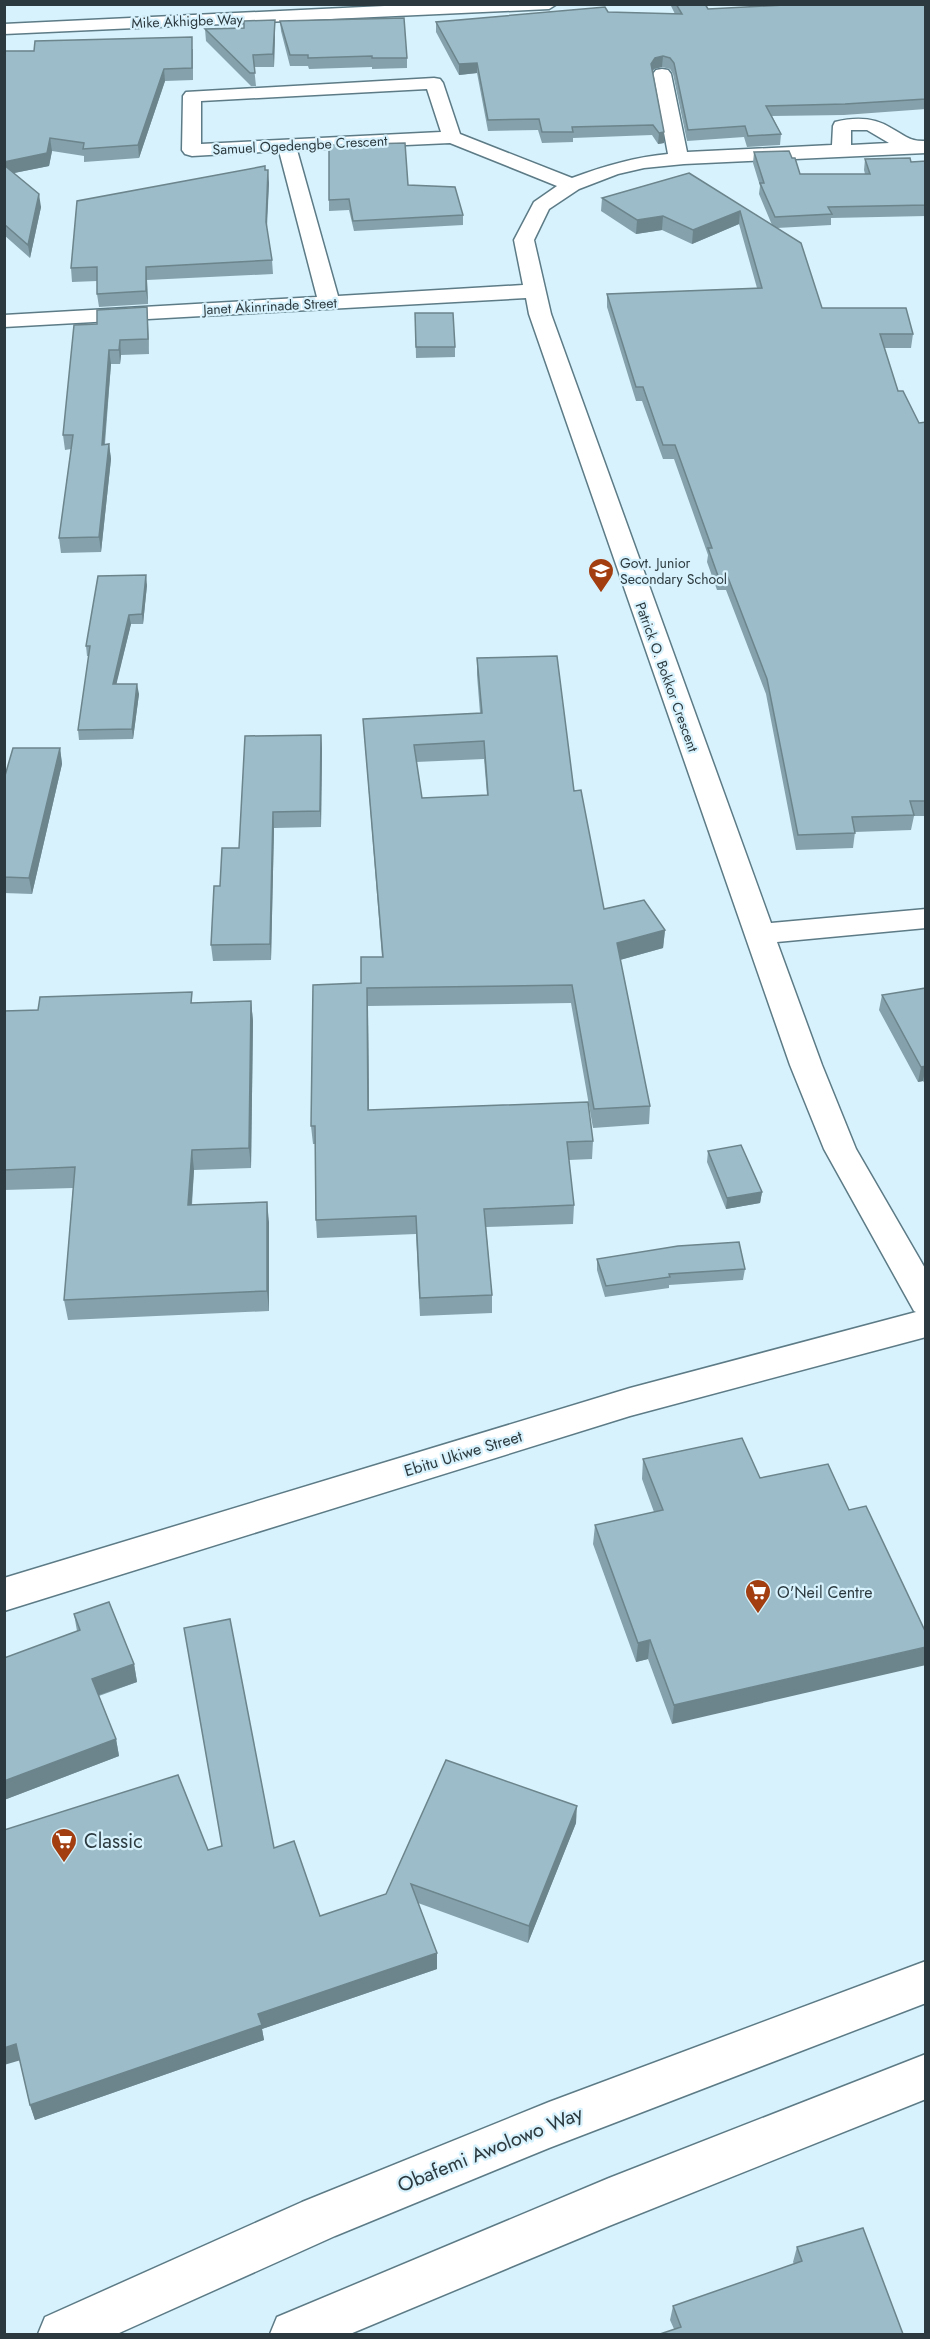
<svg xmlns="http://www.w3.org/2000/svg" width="930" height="2339" viewBox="0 0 930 2339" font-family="Jost,sans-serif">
	<rect width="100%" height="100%" fill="#d7f2fc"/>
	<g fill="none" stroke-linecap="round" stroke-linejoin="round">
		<defs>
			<g id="minor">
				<polygon points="426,4 557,4 549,9 4,34 4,24"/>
				<path d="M662,69L668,70L671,74L687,152L832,145L833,126L835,122C855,117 874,117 891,128C904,135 910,142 926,141V153L684,164L644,168L618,174L579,189L549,209L534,240L551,314L771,923L926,909V928L777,942L822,1065L856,1149L926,1270V1337L630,1416L4,1611V1578L630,1388L916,1312L914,1311L824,1149L790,1065L529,314L526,298L4,327V315L317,297L279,151L192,156L185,154L182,150L183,96L186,92L434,78L440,79L443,83L460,134L572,178C604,166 635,157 668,154L653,74L656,70ZM427,89L441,132L201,144V101ZM851,130H867L889,143L851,145ZM450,143L557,186L534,202L514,240L523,285L338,296L297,150Z"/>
			</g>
			<g id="major">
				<polygon points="926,1961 926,2003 549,2148 335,2236 117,2334 38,2334 45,2317 302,2202 549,2102"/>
				<polygon points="926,2054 926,2099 609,2226 350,2334 270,2334 277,2317 609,2178"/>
			</g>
		</defs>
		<!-- minor casing -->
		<use href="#minor" stroke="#5c7b86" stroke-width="3"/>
		<!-- major casing -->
		<use href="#major" stroke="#5c7b86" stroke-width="3"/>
		<!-- minor -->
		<use href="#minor" fill="#fff" fill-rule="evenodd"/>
		<!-- major -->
		<use href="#major" fill="#fff" fill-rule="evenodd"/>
	</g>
	<!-- wall -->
	<g fill="#85a2ac" fill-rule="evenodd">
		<polygon points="670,4 705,4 708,9 781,6 781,4 926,4 926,109 844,115 772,116 781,134 780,145 747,147 744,137 687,141 673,74 670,69 662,67 654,69 653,71 664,132 664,143 658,144 652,135 573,138 573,142 542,143 538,130 488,131 477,73 459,75 436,32 436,22 675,14"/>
		<polygon points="275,20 275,32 274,67 254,67 256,86 251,86 206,41 205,29 244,28"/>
		<polygon points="280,21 407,58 407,68 372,69 372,67 309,69 308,66 290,66 281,31"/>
		<polygon points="193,49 193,80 165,81 139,158 84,162 84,156 52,151 49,166 14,173 41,207 30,258 4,235 4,51"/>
		<polygon points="754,152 800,174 865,174 864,170 865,159 911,162 926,161 926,216 831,218 831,225 777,228 822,308 913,334 911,348 884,348 898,391 919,423 926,422 926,816 914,816 911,830 855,832 853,848 796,850 766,694 726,590 717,590 707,562 708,555 674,459 663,459 642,401 636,401 607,307 607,294 757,288 739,224 692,244 662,230 636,234 601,211 602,198 689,173 772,225 759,194 760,186 753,163"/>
		<polygon points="269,183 267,229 272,260 273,274 147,280 148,304 99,307 97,294 97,281 72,282 71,268"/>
		<polygon points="408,185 463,215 463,225 354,231 349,210 329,211 329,200"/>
		<polygon points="147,307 149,354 121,355 120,364 111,364 105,444 109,444 111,459 101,552 61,553 59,538 71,449 65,450 63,435 97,324"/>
		<polygon points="415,313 455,347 455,357 416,358"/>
		<polygon points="147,585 143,624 131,624 116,684 139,694 133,739 79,740 78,730 89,656 87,656 86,646"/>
		<path d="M477,658L574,791L604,909L665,930L663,948L620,960L650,1106L649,1124L593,1128L571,1003L368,1006L369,1110L593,1141L592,1159L569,1160L574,1205L573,1224L486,1227L492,1295V1313L420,1316L416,1234L317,1238L316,1220L315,1144H313L311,1126L361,983L382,957L363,719L480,713L477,675ZM484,759L487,795L422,798L416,762Z"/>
		<polygon points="321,735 322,750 321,827 274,828 271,960 213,961 211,945 220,886 239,848"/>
		<polygon points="60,748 62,764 32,894 4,893 4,779"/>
		<polygon points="926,988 926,1085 923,1081 918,1082 879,1010 882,995"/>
		<polygon points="251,1001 253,1021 251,1168 194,1170 192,1205 269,1222 269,1311 68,1320 64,1300 73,1188 4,1190 4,1011"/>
		<polygon points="708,1151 762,1192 760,1203 726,1209 707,1162"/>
		<polygon points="597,1259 745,1269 743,1280 669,1285 669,1288 605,1297 597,1270"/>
		<polygon points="742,1438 672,1724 648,1659 636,1662 593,1544 595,1525 654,1512 642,1479 643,1459"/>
		<polygon points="109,1602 134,1664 137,1682 99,1696 116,1739 119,1756 4,1800 4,1658 77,1631 74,1614"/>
		<polygon points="576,1823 528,1943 418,1903 437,1953 437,1969 262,2029 264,2040 35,2120 30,2105 20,2060 208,1850 274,1848 320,1916 386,1894"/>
		<polygon points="797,2247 903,2334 674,2329 670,2320 673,2306 794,2264 793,2262"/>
	</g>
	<!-- shaded-wall -->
	<g fill="#6c848c">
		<polygon points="275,20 275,32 274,67 273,54"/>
		<polygon points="663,56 662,67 654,69 651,74 651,64 655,58"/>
		<polygon points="477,63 477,73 459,75 459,64"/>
		<polygon points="164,69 165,81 139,158 138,145"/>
		<polygon points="664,132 664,143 658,144 659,133"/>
		<polygon points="50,138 52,151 49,166 4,175 4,162"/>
		<polygon points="268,170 269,183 266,235 266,222"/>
		<polygon points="39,194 41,207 30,258 28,245"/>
		<polygon points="740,211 739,224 692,244 693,230"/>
		<polygon points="663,216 662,230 636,234 637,220"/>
		<polygon points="146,267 147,280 148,304 146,291"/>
		<polygon points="147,307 148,321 149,354 148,339"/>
		<polygon points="120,340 121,355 120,364 119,350"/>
		<polygon points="109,350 111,364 103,459 102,445"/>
		<polygon points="109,444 111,459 101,552 99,537"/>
		<polygon points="146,575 147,585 143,624 142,614"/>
		<polygon points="129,615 131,624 114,694 113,684"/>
		<polygon points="137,684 139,694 133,739 132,729"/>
		<polygon points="321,735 322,750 321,827 320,811"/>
		<polygon points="60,748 62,764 32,894 29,878"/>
		<polygon points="273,812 274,828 271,960 270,944"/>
		<polygon points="665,930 663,948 616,961 617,943"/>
		<polygon points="367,988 368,1006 369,1128 368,1110"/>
		<polygon points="251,1001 253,1021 251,1168 249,1148"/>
		<polygon points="926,1066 923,1081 918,1082 921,1067"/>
		<polygon points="192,1150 194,1170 190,1225 188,1205"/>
		<polygon points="762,1192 760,1203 726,1209 727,1198"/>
		<polygon points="267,1202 269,1222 269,1311 267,1291"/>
		<polygon points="650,1640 648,1659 636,1662 638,1643"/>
		<polygon points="926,1647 926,1665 672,1724 674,1705"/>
		<polygon points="134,1664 137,1682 96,1696 92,1679"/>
		<polygon points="116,1739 119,1756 4,1800 4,1781"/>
		<polygon points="577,1806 576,1823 528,1943 529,1926"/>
		<polygon points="437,1953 437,1969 262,2029 264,2040 35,2120 30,2105 258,2014"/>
		<polygon points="16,2044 21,2060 4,2065 4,2048"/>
	</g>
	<!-- building -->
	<g fill="#9bbcc8" stroke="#6c848c" stroke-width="1.5" fill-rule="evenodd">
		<polygon points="676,4 705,4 708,9 784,5 784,4 926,4 926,99 845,104 766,106 781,134 748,136 745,126 688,130 674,63 670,58 663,56 655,58 651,64 664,132 659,133 653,125 572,127 573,132 542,132 539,119 488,120 477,63 459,64 436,22 605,7 608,12 682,14"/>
		<polygon points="404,18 407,58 372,58 372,56 308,58 308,55 290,55 280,21"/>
		<polygon points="275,20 273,54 253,55 255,73 250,73 205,29 244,28 244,21"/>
		<polygon points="192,37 192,68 164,69 138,145 83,149 84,143 50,138 47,153 4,162 4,51 34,51 35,41"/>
		<polygon points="405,143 408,185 455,187 463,215 353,221 349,199 329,200 329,145"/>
		<polygon points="789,151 792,158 795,158 800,174 870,174 865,159 910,158 911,162 926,161 926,205 828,207 832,214 775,217 760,183 764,183 754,152"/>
		<polygon points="4,165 39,194 28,245 4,224"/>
		<polygon points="265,166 265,170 268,170 266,222 272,260 146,267 146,291 97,294 97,267 71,268 77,201"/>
		<polygon points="689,173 801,243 822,308 906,308 913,334 880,334 898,391 903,391 919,423 926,422 926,801 910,801 914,815 852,817 855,833 798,835 767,679 727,575 718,576 708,548 712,548 675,445 663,445 643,387 636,387 607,294 762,288 740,211 693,230 663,216 637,220 602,198"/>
		<polygon points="147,307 148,339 120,340 119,350 109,350 102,445 109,444 99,537 59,538 73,435 63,435 74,325 97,324 97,310"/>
		<polygon points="415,313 453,313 455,347 416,347"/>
		<polygon points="146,575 142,614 129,615 113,684 137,684 132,729 78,730 90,646 86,646 98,576"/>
		<path d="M557,656L574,791L581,790L604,909L644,900L665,930L617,943L650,1106L594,1109L572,985L367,988L368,1110L588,1102L593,1141L567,1142L574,1205L484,1209L492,1295L420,1298L416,1216L316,1220L315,1126H311L313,985L361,983V957H383L363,719L482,713L477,658ZM484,741L488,795L422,798L414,745Z"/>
		<polygon points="321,735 320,811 273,812 270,944 211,945 214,886 220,886 222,848 239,848 245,736"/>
		<polygon points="13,748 60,748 29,878 4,877 4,779"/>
		<polygon points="926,988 926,1066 921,1067 882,995"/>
		<polygon points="192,992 191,1003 251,1001 249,1148 192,1150 188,1205 267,1202 267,1291 64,1300 75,1167 4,1170 4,1011 38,1010 40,997"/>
		<polygon points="741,1145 762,1192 727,1198 708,1151"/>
		<polygon points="739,1242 745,1269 669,1274 670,1277 606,1286 597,1259 678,1246"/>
		<polygon points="742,1438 760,1478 828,1464 849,1510 866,1506 926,1633 926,1647 674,1705 650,1640 638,1643 595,1525 663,1510 643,1459"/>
		<polygon points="109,1602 134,1664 92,1679 116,1739 4,1781 4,1658 80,1630 74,1614"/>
		<polygon points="230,1619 274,1848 294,1841 320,1916 386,1894 446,1760 577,1806 529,1926 411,1884 437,1953 258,2014 262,2025 30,2105 16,2044 4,2048 4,1830 178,1775 208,1850 222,1846 184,1628"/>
		<polygon points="863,2228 903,2334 660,2334 681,2327 673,2306 802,2261 797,2247"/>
	</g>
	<!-- icons -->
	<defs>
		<symbol id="school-pin" viewBox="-11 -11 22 30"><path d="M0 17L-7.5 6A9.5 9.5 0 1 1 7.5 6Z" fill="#a33e10" stroke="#d7f2fc"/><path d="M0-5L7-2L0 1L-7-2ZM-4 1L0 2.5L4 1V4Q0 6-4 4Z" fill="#fff"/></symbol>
		<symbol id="supermarket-pin" viewBox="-11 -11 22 30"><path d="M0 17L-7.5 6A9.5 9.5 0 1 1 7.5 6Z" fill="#a33e10" stroke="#d7f2fc"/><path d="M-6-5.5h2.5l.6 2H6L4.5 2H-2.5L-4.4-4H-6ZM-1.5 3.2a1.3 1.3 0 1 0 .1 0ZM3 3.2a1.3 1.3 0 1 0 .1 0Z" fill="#fff"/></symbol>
	</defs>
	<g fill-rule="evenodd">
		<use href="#school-pin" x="586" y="556" width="30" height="40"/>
		<use href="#supermarket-pin" x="743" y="1577" width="30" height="40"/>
		<use href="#supermarket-pin" x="49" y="1826" width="30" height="40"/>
	</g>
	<g text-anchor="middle" stroke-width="4.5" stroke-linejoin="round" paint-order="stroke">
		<!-- far-street labels -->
		<g font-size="14" fill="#2c3a3f" stroke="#d7f2fc">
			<text transform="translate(187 21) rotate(-2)" y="5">Mike Akhigbe Way</text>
			<text transform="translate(300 145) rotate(-3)" y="5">Samuel Ogedengbe Crescent</text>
			<text transform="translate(270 306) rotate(-3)" y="5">Janet Akinrinade Street</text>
			<text transform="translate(667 677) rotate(70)" y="5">Patrick O. Bokkor Crescent</text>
		</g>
		<!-- far-poi labels -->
		<g font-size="14" fill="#2c3a3f" stroke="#d7f2fc" text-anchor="start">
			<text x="620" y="568">Govt. Junior<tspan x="620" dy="16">Secondary School</tspan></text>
		</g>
		<!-- street labels -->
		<g font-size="16" fill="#2c3a3f" stroke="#d7f2fc">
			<text transform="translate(463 1453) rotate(-17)" y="6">Ebitu Ukiwe Street</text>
		</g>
		<!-- poi labels -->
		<g font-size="16" fill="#2c3a3f" stroke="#d7f2fc" text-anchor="start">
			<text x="777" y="1598">O'Neil Centre</text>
		</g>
		<!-- near-poi labels -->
		<g font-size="20" fill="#2c3a3f" stroke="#d7f2fc" text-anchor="start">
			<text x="84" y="1848">Classic</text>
		</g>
		<!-- near-street labels -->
		<g font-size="20" fill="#2c3a3f" stroke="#d7f2fc">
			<text transform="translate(490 2149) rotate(-22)" y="7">Obafemi Awolowo Way</text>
		</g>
	</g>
	<!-- border -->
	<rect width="930" height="2339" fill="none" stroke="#2c3a3f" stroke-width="12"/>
</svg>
